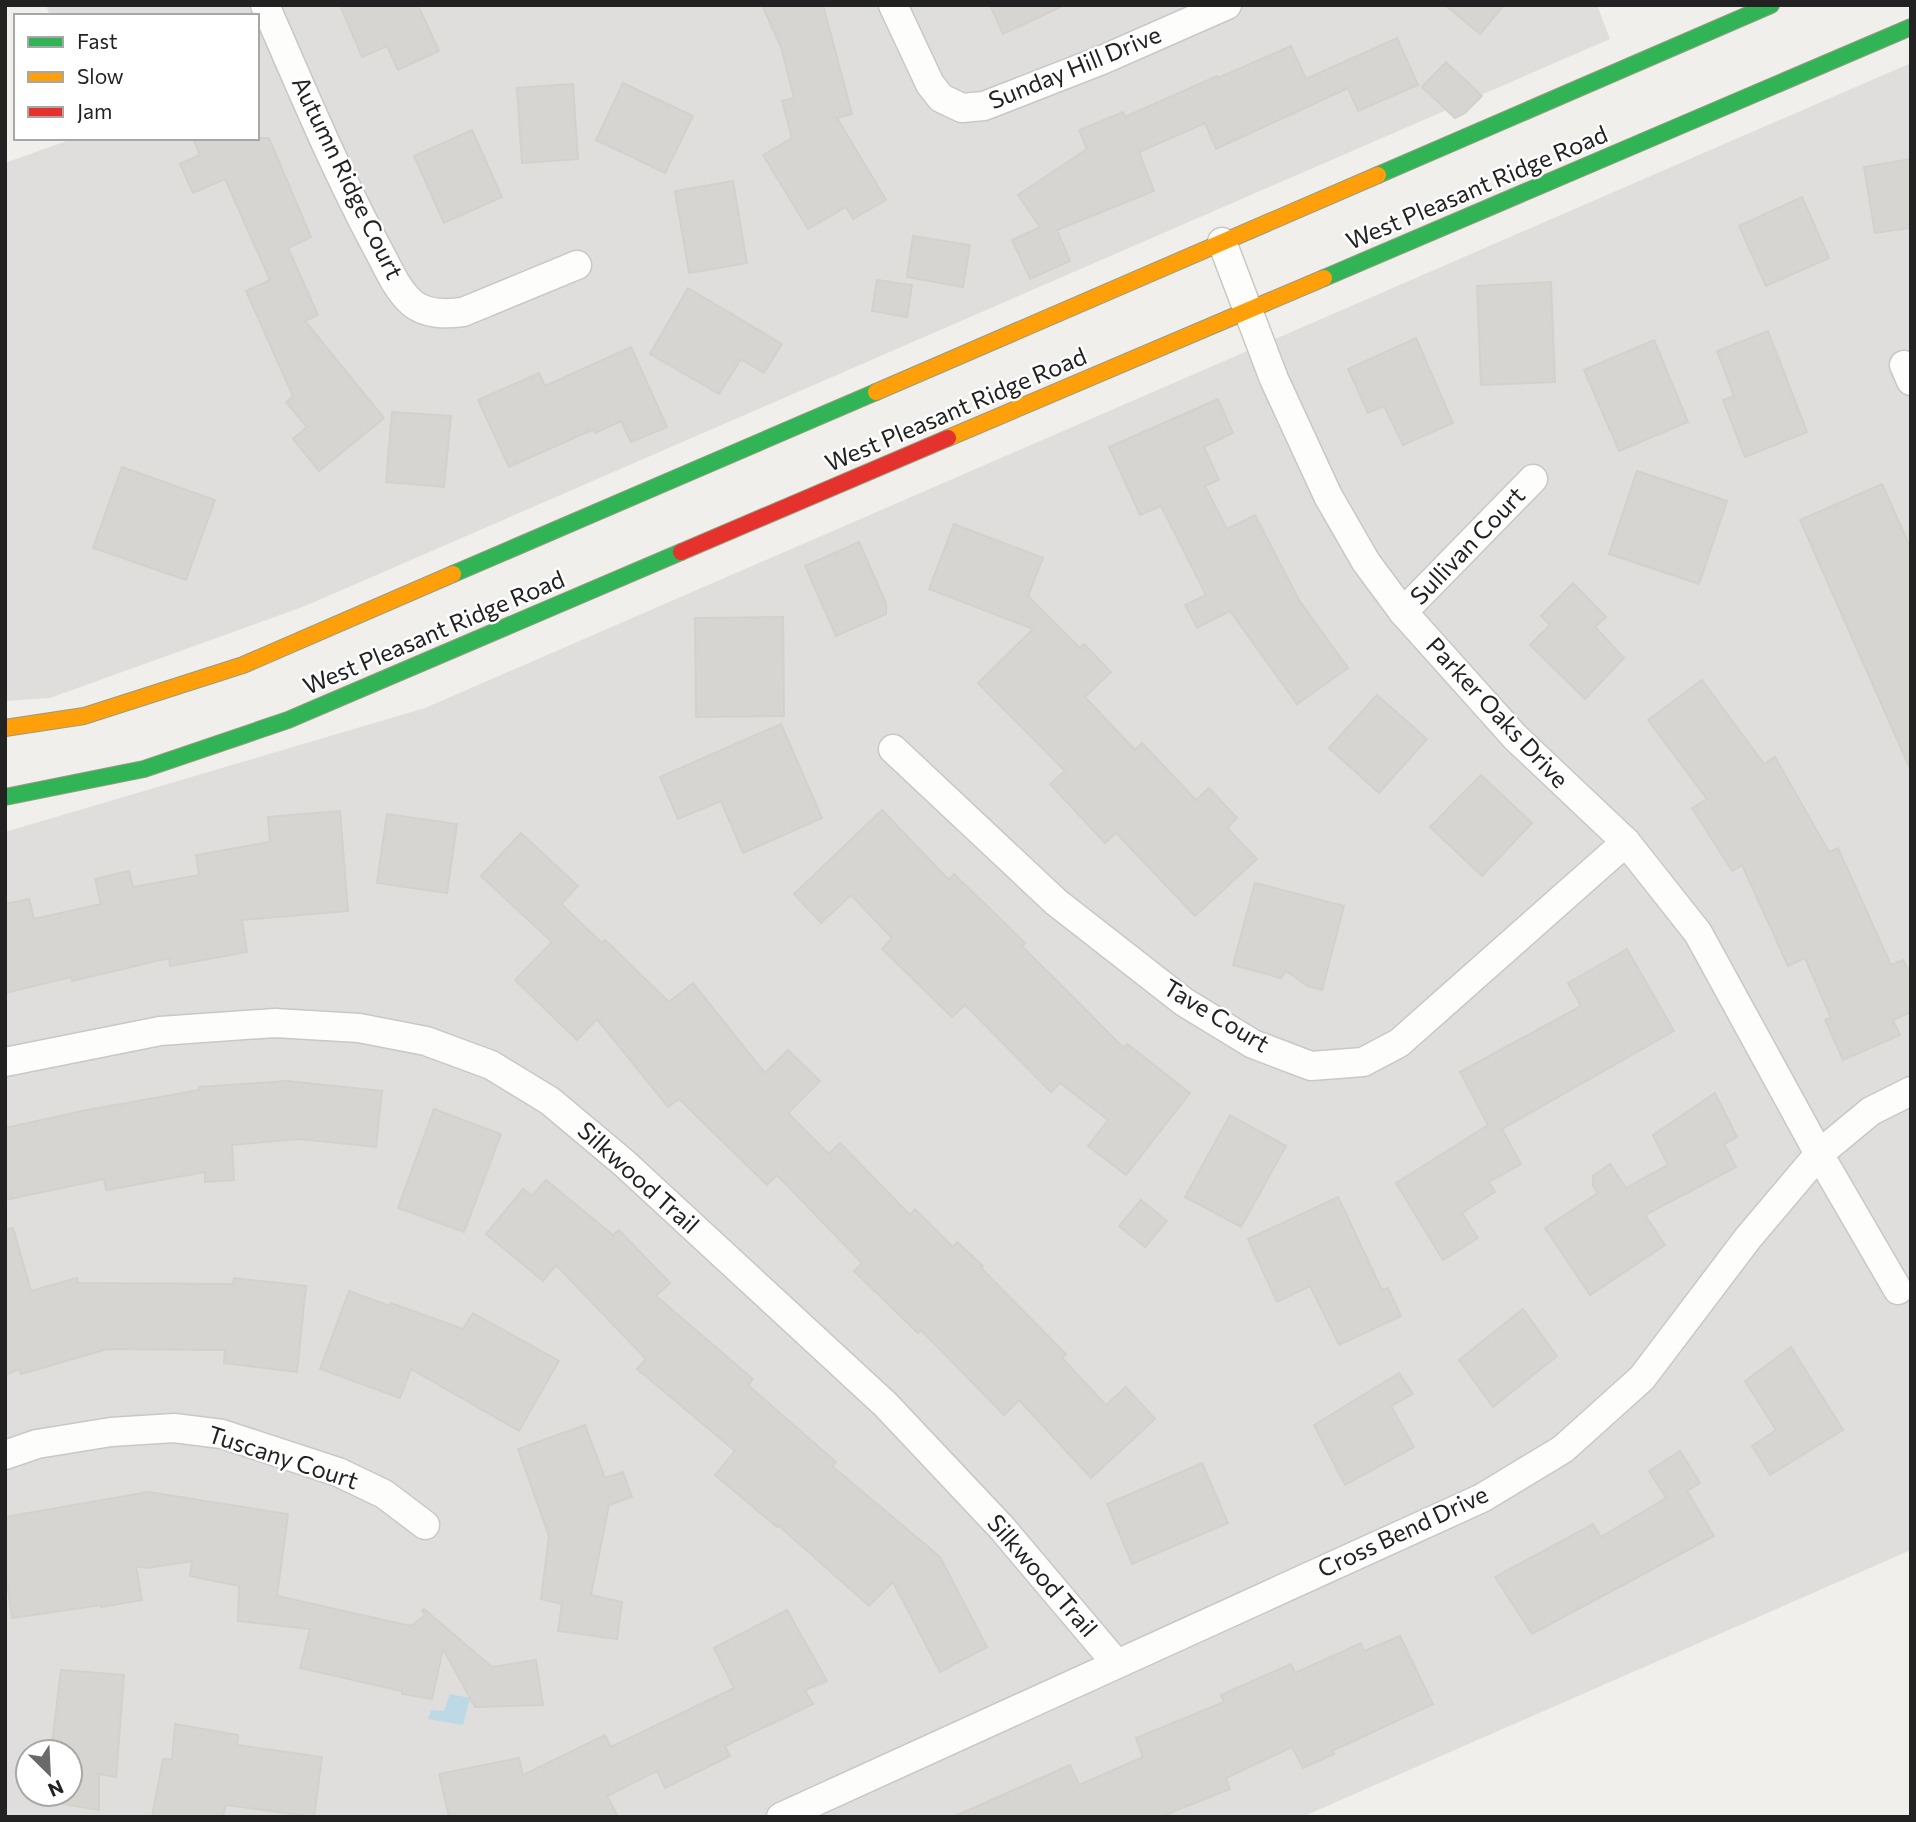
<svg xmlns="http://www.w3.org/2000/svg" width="1916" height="1822" viewBox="0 0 1916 1822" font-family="Commissioner,sans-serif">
	<rect width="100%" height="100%" fill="#f0efeb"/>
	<!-- residential -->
	<g fill="#dfdedc" fill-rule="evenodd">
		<polygon points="46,5 1597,5 1610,39 305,606 50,698 5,701 5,163 75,138 257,138 257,16 50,16"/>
		<path d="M1911,63V1550L1302,1817H5V832L425,708ZM28,1752H70V1794H28Z"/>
	</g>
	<!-- water -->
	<polygon fill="#bcd9e5" points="450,1694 470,1698 463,1725 428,1719 431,1710 444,1711"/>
	<!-- building -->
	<g fill="#d7d5d2" stroke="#d4d1cc" stroke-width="2">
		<polygon points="340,5 418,5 439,51 398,70 387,46 362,57"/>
		<polygon points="762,5 823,5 852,114 837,118 886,200 853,219 846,207 808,229 763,155 792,138 782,101 794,98 781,47"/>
		<polygon points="990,5 1065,5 1003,34"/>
		<polygon points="1445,5 1504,5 1480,34"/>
		<polygon points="1397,38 1418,85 1358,111 1348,88 1216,149 1205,123 1139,152 1154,191 1057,230 1070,261 1030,279 1012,240 1040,227 1018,195 1087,149 1079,130 1123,112 1125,117 1217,76 1218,78 1291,46 1306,79"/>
		<polygon points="1446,62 1482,96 1465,113 1455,118 1422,87"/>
		<polygon points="623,83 693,116 665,173 596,140"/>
		<polygon points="573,84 578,159 522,163 517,88"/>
		<polygon points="472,130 502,197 444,223 414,156"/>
		<polygon points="193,138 269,138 311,237 288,248 318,315 305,321 384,418 319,471 293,439 307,427 286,402 293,396 246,291 270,280 225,179 193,193 180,164 200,155"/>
		<polygon points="1911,159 1911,228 1875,233 1864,167"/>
		<polygon points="733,181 747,263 689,273 675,191"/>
		<polygon points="1802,197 1829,258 1766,286 1739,226"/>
		<polygon points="913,236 970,245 963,287 907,277"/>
		<polygon points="877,280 912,285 907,317 872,311"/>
		<polygon points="1551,282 1555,382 1481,385 1477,286"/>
		<polygon points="688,288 782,344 764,373 741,359 719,394 650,354"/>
		<polygon points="1768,331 1807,432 1745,457 1723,400 1734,396 1717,351"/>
		<polygon points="1416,338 1453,423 1403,445 1384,406 1368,413 1348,369"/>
		<polygon points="1654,340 1688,422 1619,451 1584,370"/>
		<polygon points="631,347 667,427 631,442 621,421 595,433 594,429 509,467 478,400 539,373 545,386"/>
		<polygon points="1218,399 1233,433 1204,447 1219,480 1205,486 1227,529 1255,515 1299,600 1348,668 1297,704 1230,611 1197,628 1185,605 1206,595 1161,506 1140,515 1109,447"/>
		<polygon points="392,412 451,416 444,487 386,482"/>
		<polygon points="122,467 215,500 186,580 93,548"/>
		<polygon points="1637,471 1727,501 1699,584 1609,554"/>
		<polygon points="1882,484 1911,549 1911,771 1800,520"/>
		<polygon points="954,524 1043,558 1028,596 1080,648 1084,644 1111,672 1085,697 1135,750 1142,743 1196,800 1209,788 1237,818 1227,828 1257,859 1195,916 1116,833 1105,843 1050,784 1065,771 978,683 1033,629 929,589"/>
		<polygon points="859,542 886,603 886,614 836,636 805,566"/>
		<polygon points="1573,583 1606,617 1595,627 1624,658 1585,699 1530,645 1550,625 1541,616"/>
		<polygon points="783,617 784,716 696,717 695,618"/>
		<polygon points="1702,680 1764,764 1775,757 1829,852 1838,848 1891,965 1903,960 1911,976 1911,1012 1893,1020 1900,1035 1843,1060 1825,1020 1831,1018 1805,958 1788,966 1742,865 1732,871 1692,808 1707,799 1648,720"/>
		<polygon points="1377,695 1427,739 1379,793 1329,748"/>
		<polygon points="781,724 822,818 743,853 721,801 678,819 660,777"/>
		<polygon points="1481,775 1532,823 1482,876 1430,827"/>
		<polygon points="882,810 949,880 954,874 1025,943 1022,946 1124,1048 1127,1044 1190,1093 1126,1175 1088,1146 1108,1120 1060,1083 1051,1092 965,1005 952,1017 882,949 892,938 851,895 821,923 794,894"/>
		<polygon points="340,811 348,911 242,920 247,952 170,966 169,958 72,981 71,977 5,993 5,904 29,899 34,919 101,904 95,879 129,871 133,887 199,875 196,855 270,842 268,817"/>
		<polygon points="387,814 457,824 447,893 377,883"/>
		<polygon points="521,833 578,886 561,904 602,943 605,940 669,1002 693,983 765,1073 788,1050 820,1081 788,1113 829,1154 840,1143 910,1215 915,1209 953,1247 957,1242 983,1266 981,1268 1066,1354 1062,1358 1106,1405 1126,1387 1155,1419 1091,1478 1019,1400 1004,1415 921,1330 918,1333 854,1271 862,1263 777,1175 767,1185 679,1099 668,1107 597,1019 577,1040 515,980 552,942 481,876"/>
		<polygon points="1255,883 1344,906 1322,990 1308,986 1286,971 1281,978 1233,965"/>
		<polygon points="1627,949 1674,1031 1502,1129 1521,1164 1489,1182 1495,1192 1462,1213 1478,1238 1443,1260 1396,1183 1488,1125 1460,1072 1581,1006 1568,983"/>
		<polygon points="287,1081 382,1091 376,1147 299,1139 232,1145 234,1180 205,1182 205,1172 106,1190 104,1179 5,1200 5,1128 82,1111 199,1090 199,1087"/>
		<polygon points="1715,1093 1737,1137 1724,1144 1736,1167 1645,1215 1665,1245 1590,1295 1545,1228 1598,1193 1593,1186 1593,1176 1610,1164 1626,1188 1668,1165 1653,1135"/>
		<polygon points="434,1109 501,1134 464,1232 398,1208"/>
		<polygon points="1230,1115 1286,1146 1241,1227 1185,1197"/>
		<polygon points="546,1180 613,1235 619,1230 670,1283 656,1296 753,1379 748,1385 836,1462 832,1466 940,1557 987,1647 940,1672 893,1582 869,1606 778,1525 777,1527 715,1475 735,1451 637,1369 646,1359 556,1265 543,1281 486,1234 523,1189 532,1196"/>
		<polygon points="1338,1197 1382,1290 1388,1288 1401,1316 1339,1345 1310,1286 1277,1302 1248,1239"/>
		<polygon points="1141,1200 1167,1221 1145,1247 1119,1226"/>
		<polygon points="13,1228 31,1291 77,1278 78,1283 233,1284 234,1278 306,1286 297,1372 224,1363 225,1350 107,1349 21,1374 19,1369 5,1375 5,1229"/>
		<polygon points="349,1291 390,1306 391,1303 463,1329 473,1313 559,1361 519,1431 411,1369 400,1398 320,1369"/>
		<polygon points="1523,1309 1557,1356 1493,1407 1459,1360"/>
		<polygon points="1791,1347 1843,1430 1770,1475 1752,1446 1776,1430 1745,1381"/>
		<polygon points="1399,1373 1413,1394 1391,1406 1414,1447 1345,1485 1314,1425"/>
		<polygon points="585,1425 605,1478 623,1472 632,1497 609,1505 591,1595 622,1602 617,1639 558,1631 562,1604 541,1599 549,1536 518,1449"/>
		<polygon points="1680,1451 1700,1483 1687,1491 1714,1536 1532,1634 1495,1577 1593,1524 1601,1537 1666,1498 1649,1471"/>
		<polygon points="1202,1463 1228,1523 1132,1564 1107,1504"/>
		<polygon points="148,1492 288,1514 277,1596 411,1626 425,1615 422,1610 424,1609 492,1667 536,1660 543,1705 475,1707 443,1649 432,1699 402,1694 402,1691 300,1668 310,1629 238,1621 239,1586 190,1576 192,1561 147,1568 136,1566 142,1600 101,1607 101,1605 12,1618 5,1567 5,1517"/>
		<polygon points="787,1610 827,1681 805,1690 813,1704 725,1746 730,1756 665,1788 657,1771 607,1796 618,1817 449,1817 439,1774 519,1758 523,1775 605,1735 611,1747 734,1688 714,1648"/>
		<polygon points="1400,1636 1433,1704 1332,1751 1334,1754 1303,1768 1292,1747 1226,1778 1230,1789 1160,1817 953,1817 1070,1765 1079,1785 1143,1757 1136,1738 1224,1702 1221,1695 1291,1664 1295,1673 1361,1643 1364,1651"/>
		<polygon points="61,1670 124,1675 116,1777 99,1774 99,1810 58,1803 60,1794 70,1794 70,1752 51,1752"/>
		<polygon points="175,1724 238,1735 237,1745 322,1757 314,1817 226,1805 223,1817 152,1817 163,1759 172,1759"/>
	</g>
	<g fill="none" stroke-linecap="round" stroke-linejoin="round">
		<defs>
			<g id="street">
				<path d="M265,5C300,85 334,167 375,244C386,263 395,288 412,303C426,315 447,314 463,312L577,265"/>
				<polyline points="893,5 930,84 941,98 962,108 984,106 1102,60 1227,5"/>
				<polyline points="1222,242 1274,379 1328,496 1366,562 1403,612 1515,737 1626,842 1698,933 1819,1154 1898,1290"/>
				<polyline points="1904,365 1911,381"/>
				<polyline points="1403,612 1533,479"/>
				<polyline points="893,749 1056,902 1184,1002 1253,1044 1311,1066 1363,1062 1399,1043 1626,842"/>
				<polyline points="5,1062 160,1031 275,1023 359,1028 426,1041 491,1065 550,1101 624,1163 886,1405 1001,1527 1116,1663"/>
				<polyline points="5,1455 37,1444 111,1432 174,1428 222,1434 338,1472 384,1494 425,1525"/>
				<polyline points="781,1817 1482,1498 1563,1449 1642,1378 1748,1238 1819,1154 1871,1111 1911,1091"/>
			</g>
			<g id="fast">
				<polyline points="1378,175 1771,5"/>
				<polyline points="1324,278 1911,27"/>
				<polyline points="453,574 876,392"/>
				<polyline points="5,797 144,769 288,720 681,552"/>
			</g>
			<g id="slow">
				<polyline points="876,392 1378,175"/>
				<polyline points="948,438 1324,278"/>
				<polyline points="5,728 84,716 243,665 453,574"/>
			</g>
			<polyline id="jam" points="681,552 948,438"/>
		</defs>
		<!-- street casing -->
		<use href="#street" stroke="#c9c8c7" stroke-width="31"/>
		<!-- fast casing -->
		<use href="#fast" stroke="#979c81" stroke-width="18"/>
		<!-- slow casing -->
		<use href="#slow" stroke="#979c81" stroke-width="18"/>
		<!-- jam casing -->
		<use href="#jam" stroke="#979c81" stroke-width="18"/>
		<!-- street -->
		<use href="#street" stroke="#fdfdfc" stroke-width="28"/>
		<!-- fast -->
		<use href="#fast" stroke="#30b455" stroke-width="16"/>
		<!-- slow -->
		<use href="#slow" stroke="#ff9f0a" stroke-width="16"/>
		<!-- jam -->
		<use href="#jam" stroke="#e5322d" stroke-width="16"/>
	</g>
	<g text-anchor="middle" stroke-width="5" stroke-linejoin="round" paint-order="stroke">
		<!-- street labels -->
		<g font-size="24" fill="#222" stroke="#fff">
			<text transform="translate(1075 68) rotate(-22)" y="8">Sunday Hill Drive</text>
			<text transform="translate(347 178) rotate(64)" y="8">Autumn Ridge Court</text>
			<text transform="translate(1477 188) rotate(-23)" y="8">West Pleasant Ridge Road</text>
			<text transform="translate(956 410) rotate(-23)" y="8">West Pleasant Ridge Road</text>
			<text transform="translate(1468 546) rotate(-46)" y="8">Sullivan Court</text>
			<text transform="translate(434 633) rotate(-23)" y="8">West Pleasant Ridge Road</text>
			<text transform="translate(1497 713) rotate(47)" y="8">Parker Oaks Drive</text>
			<text transform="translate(1216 1016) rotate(31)" y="8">Tave Court</text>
			<text transform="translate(638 1178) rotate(42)" y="8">Silkwood Trail</text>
			<text transform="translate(283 1458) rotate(18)" y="8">Tuscany Court</text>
			<text transform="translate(1403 1532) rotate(-25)" y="8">Cross Bend Drive</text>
			<text transform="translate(1042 1576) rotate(49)" y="8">Silkwood Trail</text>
		</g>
	</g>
	<!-- border -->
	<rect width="1916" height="1822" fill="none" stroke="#222222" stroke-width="14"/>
	<!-- legend -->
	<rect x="14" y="14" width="245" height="126" fill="#ffffff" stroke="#a7a7a7" stroke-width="2"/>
	<rect x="28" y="37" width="35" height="10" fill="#30b455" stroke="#a7a7a7" stroke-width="2"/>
	<text x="77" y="49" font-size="21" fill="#222222">Fast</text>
	<rect x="28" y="72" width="35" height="10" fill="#ff9f0a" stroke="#a7a7a7" stroke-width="2"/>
	<text x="77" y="84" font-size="21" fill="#222222">Slow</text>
	<rect x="28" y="107" width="35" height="10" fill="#e5322d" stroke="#a7a7a7" stroke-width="2"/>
	<text x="77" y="119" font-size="21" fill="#222222">Jam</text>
	<!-- north arrow -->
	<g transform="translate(49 1773) rotate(156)"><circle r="33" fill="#ffffff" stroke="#a7a7a7" stroke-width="2"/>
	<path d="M0-5L12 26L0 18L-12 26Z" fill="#6a6a68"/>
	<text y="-10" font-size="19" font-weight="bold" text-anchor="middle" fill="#222222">N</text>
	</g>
</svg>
